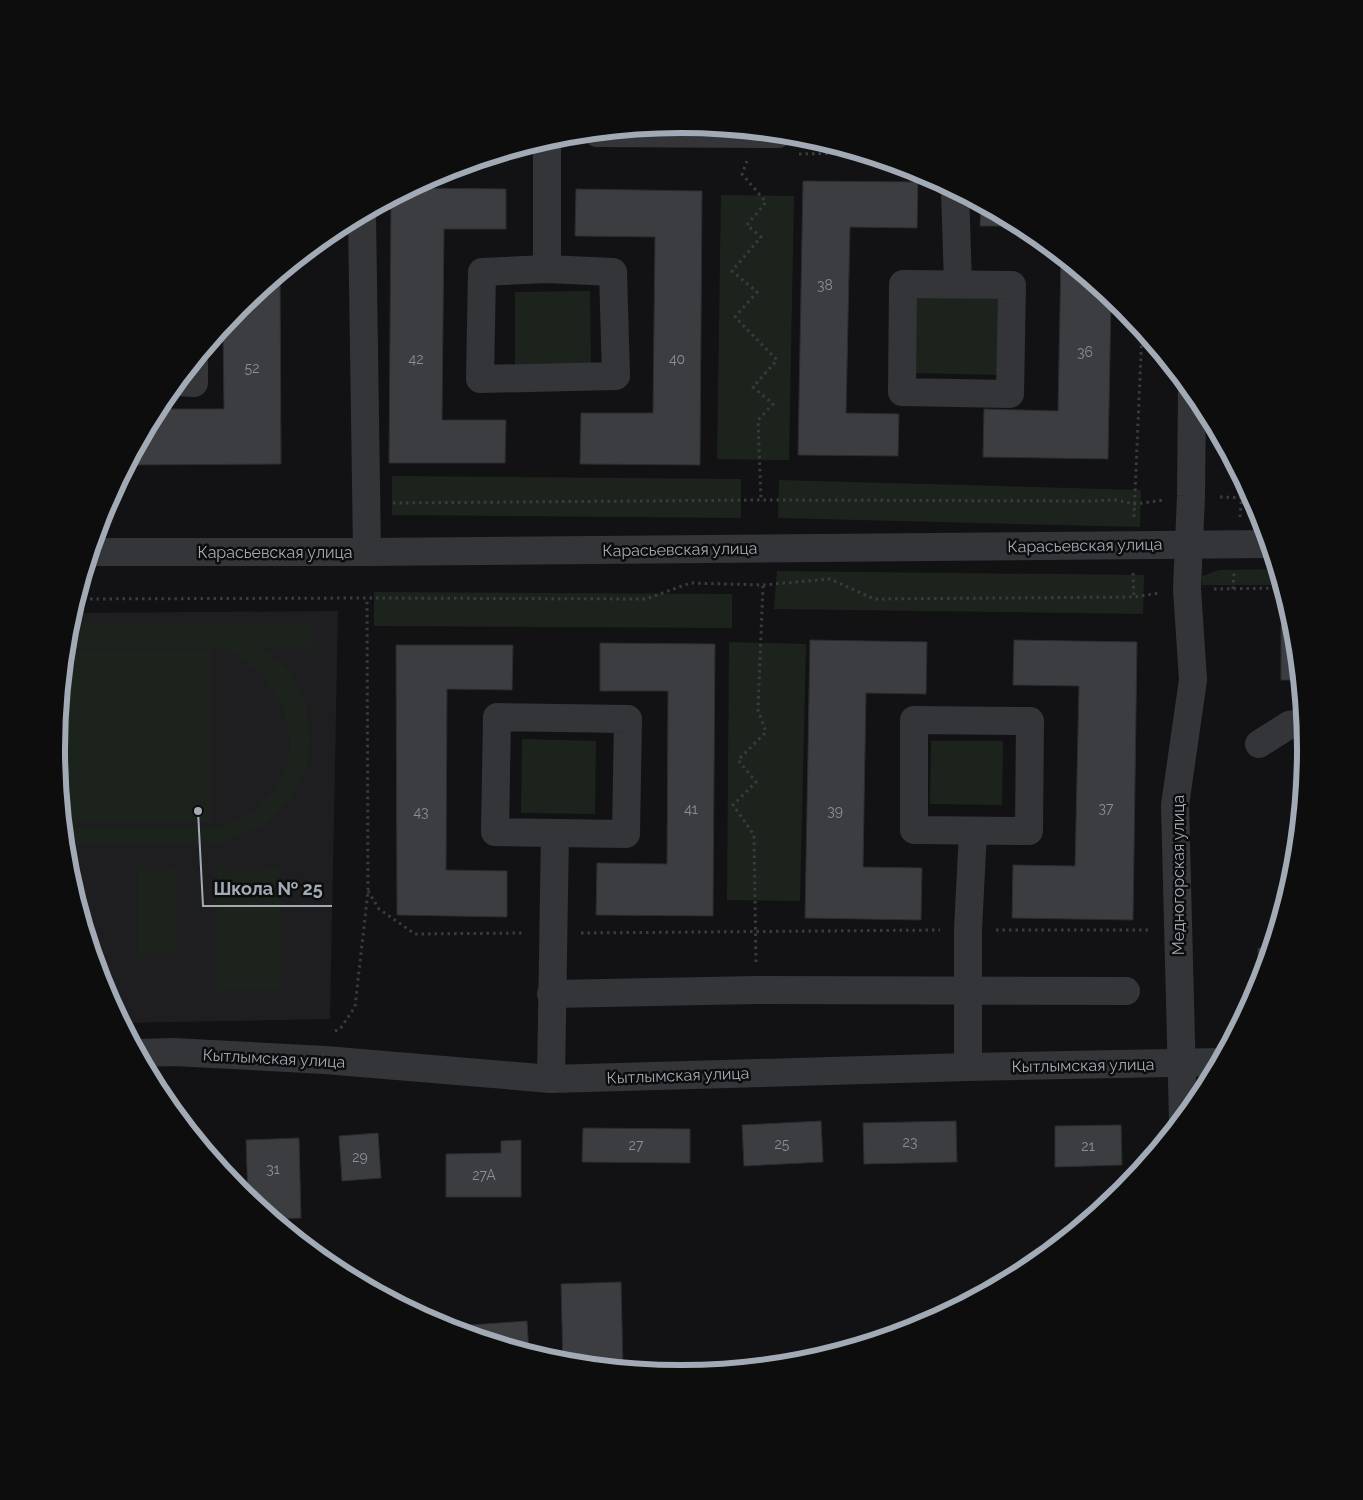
<svg xmlns="http://www.w3.org/2000/svg" width="1363" height="1500" viewBox="0 0 1363 1500" font-family="Raleway,sans-serif">
	<rect width="100%" height="100%" fill="#121214"/>
	<!-- built -->
	<polygon fill="#1e1e21" points="338,611 330,1019 122,1023 104,989 68,872 56,750 68,628 73,613"/>
	<!-- green -->
	<g fill="#1c231c">
		<polygon points="721,195 794,196 789,460 717,459"/>
		<polygon points="590,291 591,366 515,366 515,292"/>
		<polygon points="916,292 998,294 997,375 914,373"/>
		<polygon points="392,476 741,479 741,518 392,515"/>
		<polygon points="779,480 1141,490 1140,527 778,518"/>
		<polygon points="1277,569 1282,585 1202,585 1202,576 1219,570"/>
		<polygon points="777,571 1144,575 1143,614 774,609"/>
		<polygon points="374,592 732,594 732,628 374,626"/>
		<polygon points="70,623 311,623 312,647 259,647 287,668 305,703 310,738 307,766 290,799 266,824 222,843 66,844 64,827 219,828 255,812 274,790 288,766 290,740 282,702 258,670 226,648 66,648"/>
		<polygon points="729,642 806,644 800,901 727,900"/>
		<polygon points="66,651 211,651 211,822 63,822 56,750"/>
		<polygon points="522,739 596,741 595,814 521,813"/>
		<polygon points="931,741 1003,741 1002,805 930,804"/>
		<polygon points="1306,745 1304,780 1291,783"/>
		<polygon points="176,870 176,953 138,953 137,871"/>
		<polygon points="280,870 281,990 217,991 216,871"/>
	</g>
	<!-- building -->
	<g fill="#3c3d41" stroke="#2c2c30">
		<polygon points="803,181 918,182 917,228 850,227 846,413 899,414 898,456 798,455"/>
		<polygon points="412,188 506,189 506,229 444,229 442,420 506,420 505,463 389,463 391,200"/>
		<polygon points="576,189 702,191 700,465 580,464 581,413 653,413 655,237 575,236"/>
		<polygon points="981,204 1022,226 980,226"/>
		<polygon points="1061,256 1111,298 1108,459 983,457 984,409 1058,411"/>
		<polygon points="280,274 281,464 128,465 158,409 224,409 223,328 240,308"/>
		<polygon points="1281,626 1294,627 1300,680 1281,680"/>
		<polygon points="810,640 927,642 926,694 866,693 863,867 922,868 921,920 805,918"/>
		<polygon points="1014,640 1137,642 1133,920 1012,918 1013,865 1075,866 1079,686 1013,685"/>
		<polygon points="600,643 715,644 713,916 596,915 597,863 667,864 668,691 600,691"/>
		<polygon points="396,645 513,645 512,690 447,689 446,870 507,871 507,917 397,915"/>
		<polygon points="1258,948 1272,948 1258,991"/>
		<polygon points="821,1121 823,1162 744,1166 742,1125"/>
		<polygon points="956,1121 957,1162 864,1164 863,1123"/>
		<polygon points="1121,1125 1122,1165 1055,1167 1055,1126"/>
		<polygon points="583,1128 690,1129 690,1163 582,1162"/>
		<polygon points="378,1133 381,1178 342,1181 339,1136"/>
		<polygon points="299,1138 301,1218 273,1219 248,1199 246,1140"/>
		<polygon points="521,1140 521,1197 446,1197 446,1154 501,1153 501,1141"/>
		<polygon points="621,1282 623,1369 563,1364 561,1284"/>
		<polygon points="527,1321 529,1354 441,1327"/>
	</g>
	<g fill="none" stroke-linecap="round" stroke-linejoin="round">
		<!-- path -->
		<g stroke="#383c40" stroke-width="3" stroke-dasharray="2.5 4" stroke-linecap="butt">
			<polyline points="799,154 857,153"/>
			<polyline points="491,158 518,157"/>
			<polyline points="747,161 742,174 766,202 747,225 761,237 732,271 757,292 735,317 777,360 753,387 773,404 758,420 761,500"/>
			<polyline points="1220,497 1252,498"/>
			<polyline points="393,503 761,500 1091,501 1116,500 1135,504 1164,500"/>
			<polyline points="1134,517 1142,330"/>
			<polyline points="1240,517 1243,480"/>
			<polyline points="1133,573 1134,597"/>
			<polyline points="1214,589 1283,588"/>
			<polyline points="1233,589 1234,573"/>
			<polyline points="77,599 367,598 646,599 690,583 763,585 830,579 874,599 1134,597 1159,593"/>
			<polyline points="368,891 379,909 415,934 525,933"/>
			<polyline points="996,930 1150,930"/>
			<polyline points="581,933 940,930"/>
			<polyline points="756,962 754,835 733,805 756,782 738,760 766,732 758,710 763,585"/>
			<polyline points="335,1031 340,1029 355,1007 368,891 367,598"/>
		</g>
		<!-- minor -->
		<g stroke="#333539" stroke-width="28">
			<polyline points="597,133 778,134"/>
			<polyline points="955,191 958,284"/>
			<polyline points="362,215 367,552"/>
			<polygon points="547,269 613,272 616,376 480,379 482,272"/>
			<polyline points="547,269 547,140"/>
			<polygon points="903,284 1012,285 1010,394 902,392"/>
			<polyline points="178,382 194,383 194,363"/>
			<polyline points="91,552 367,552 1269,544"/>
			<polygon points="497,717 628,719 626,834 495,832"/>
			<polygon points="914,720 1030,721 1029,831 914,830"/>
			<polyline points="1259,744 1289,725 1304,723"/>
			<polyline points="551,994 757,990 1126,991"/>
			<polyline points="138,1053 174,1052 325,1060 551,1079 968,1067 1220,1062"/>
			<polyline points="968,1067 968,930 973,831"/>
			<polyline points="551,1079 555,833"/>
			<polyline points="1183,1119 1175,805 1193,680 1187,589 1191,496 1192,391"/>
		</g>
	</g>
	<g text-anchor="middle" stroke-width="5" stroke-linejoin="round" paint-order="stroke">
		<!-- number labels -->
		<g font-size="14" fill="#889098">
			<text x="825" y="290">38</text>
			<text x="1085" y="357">36</text>
			<text x="416" y="364">42</text>
			<text x="677" y="364">40</text>
			<text x="252" y="373">52</text>
			<text x="1106" y="813">37</text>
			<text x="691" y="814">41</text>
			<text x="835" y="816">39</text>
			<text x="421" y="817">43</text>
			<text x="910" y="1147">23</text>
			<text x="782" y="1149">25</text>
			<text x="636" y="1150">27</text>
			<text x="1088" y="1151">21</text>
			<text x="360" y="1162">29</text>
			<text x="273" y="1174">31</text>
			<text x="484" y="1180">27А</text>
		</g>
		<!-- street labels -->
		<g font-size="16" fill="#a2abb5" stroke="#0d0d0e">
			<text transform="translate(1085 545) rotate(-1)" y="6">Карасьевская улица</text>
			<text transform="translate(680 549) rotate(-1)" y="6">Карасьевская улица</text>
			<text x="275" y="558">Карасьевская улица</text>
			<text transform="translate(1178 875) rotate(-90)" y="6">Медногорская улица</text>
			<text transform="translate(274 1058) rotate(3)" y="6">Кытлымская улица</text>
			<text transform="translate(1083 1065) rotate(-1)" y="6">Кытлымская улица</text>
			<text transform="translate(678 1075) rotate(-2)" y="6">Кытлымская улица</text>
		</g>
	</g>
	<!-- crop -->
	<path d="M0 0H1363V1500H0ZM65 749a616 616 0 1 1 1232 0a616 616 0 1 1-1232 0Z" fill="#0d0d0e" fill-rule="evenodd"/>
	<path fill="none" stroke="#a2abb5" stroke-width="6" d="M65 749a616 616 0 1 1 1232 0a616 616 0 1 1-1232 0Z"/>
	<!-- callouts -->
	<path fill="none" stroke="#a2abb5" stroke-width="2" d="M198 811L203 906H332"/>
	<circle fill="#a2abb5" stroke="#0d0d0e" stroke-width="2" cx="198" cy="811" r="5"/>
	<g font-size="18" text-anchor="middle" font-weight="bold" fill="#a2abb5" stroke="#0d0d0e" stroke-width="5" stroke-linejoin="round" paint-order="stroke">
		<text x="268" y="895">Школа № 25</text>
	</g>
</svg>
